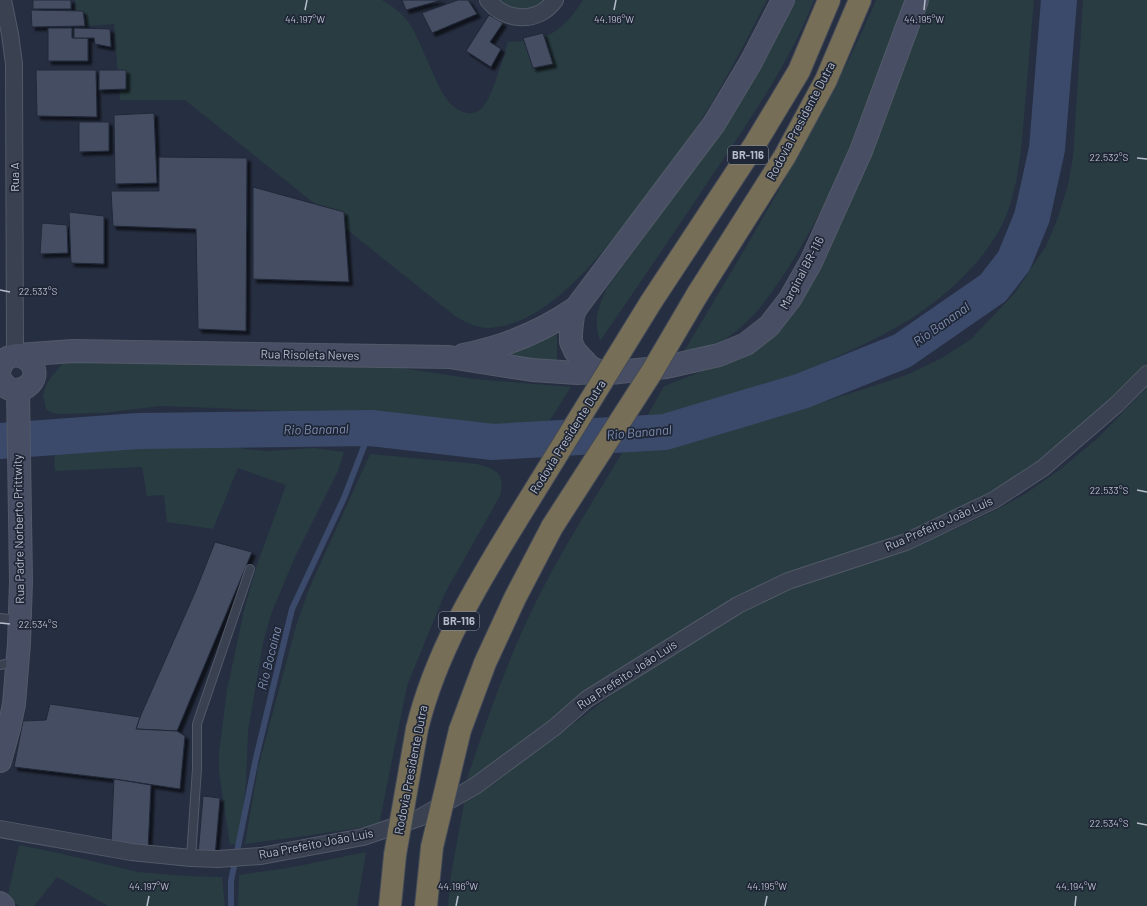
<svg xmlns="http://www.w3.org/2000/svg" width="1147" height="906" viewBox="0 0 1147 906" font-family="Barlow,sans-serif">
	<defs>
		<filter id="shadow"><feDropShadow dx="3.5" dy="3.5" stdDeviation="1" flood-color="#0009"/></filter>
	</defs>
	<rect width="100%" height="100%" fill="#262e41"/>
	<!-- green -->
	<g fill="#283c42">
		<path d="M75,0H382C392,6 402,13 409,23C417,35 422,49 428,62C437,80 444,108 467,113C473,114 479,111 483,107C493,96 503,57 508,42C548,40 561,34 583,0H767C745,43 723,86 697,127C684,148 667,168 652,188C615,236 555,325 489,328C476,328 465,322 455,316L185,100H120L114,24L77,27Z"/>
		<polygon points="496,0 549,0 544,5 516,12"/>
		<path d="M792,0H814C790,62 751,118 714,173C676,230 638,286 600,341C593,322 598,306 607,288L724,127Z"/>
		<path d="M876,0H907C873,90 842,183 790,265C769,298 746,331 709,348C702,352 691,352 683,353C732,271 781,189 826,104C844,69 861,36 876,0Z"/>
		<path d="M925,0H1034C1031,35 1028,70 1025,104C1022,140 1020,177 1008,211C991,258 940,303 897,327C876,339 854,349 832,359C808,370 785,382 760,391C722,406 681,417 641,427L664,386L713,367L769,335Z"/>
		<path d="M1083,0H1147V367L1093,419L1015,480L924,527L784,578L534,737L466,782C486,722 506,663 534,606C560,552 594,500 625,448L704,436L780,416L904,376L940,359L970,340L1015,293L1046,246L1057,220L1068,185L1073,157Z"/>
		<polygon points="557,327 557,363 501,356"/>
		<polygon points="64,362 333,362 409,369 474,379 571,387 543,431 446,425 368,415 215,408 160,406 103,413 57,414 48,411 46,409 43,395 47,383 52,376"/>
		<polygon points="1147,387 1147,906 448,906 451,875 465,798 543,747 627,683 736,615 784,591 902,550 953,530 996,510 1025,494 1062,468 1099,437"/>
		<polygon points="186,433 209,437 229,445 245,449 267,451 314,448 344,452 338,471 295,557 271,614 263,643 248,731 246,782 239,844 230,845 219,772 219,753 227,690 245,606 257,565 286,485 238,468 213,529 167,522 164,495 147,496 142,467 55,471 54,453 59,447 67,444 125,442"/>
		<path d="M370,454L477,464C497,469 506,475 500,496L445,593L407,686L379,825L298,837L245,844L258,768L296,626L309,589Z"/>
		<polygon points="19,845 58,853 138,872 186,876 222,877 225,906 108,906 57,877 34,906 20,906 7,899"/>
		<polygon points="366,852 357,906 238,906 239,875 288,868"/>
	</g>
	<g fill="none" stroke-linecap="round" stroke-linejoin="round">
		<!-- stream -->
		<polyline stroke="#3b4a6a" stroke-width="6" points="231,906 231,881 256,758 292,609 344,498 371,428"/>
		<!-- river -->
		<polyline stroke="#3b4a6a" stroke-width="36" points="0,441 138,431 371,428 493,442 665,432 802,391 902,351 993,288 1014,261 1032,217 1047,149 1059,0"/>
	</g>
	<!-- building -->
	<g fill="#454e63" stroke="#212838" filter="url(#shadow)">
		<rect x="33" y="0" width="38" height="9"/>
		<polygon points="402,0 442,0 406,10"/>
		<polygon points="458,0 468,0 477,14 432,33 422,13"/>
		<polygon points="31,10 83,11 85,26 32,27"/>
		<polygon points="489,15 503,23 490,42 501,49 491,67 466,51"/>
		<polygon points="48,28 72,28 72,38 88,38 88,61 48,61"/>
		<polygon points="74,28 110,29 111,47 95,44 94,38 74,38"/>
		<polygon points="543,33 553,64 533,68 523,38"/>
		<polygon points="36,70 96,70 97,117 37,116"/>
		<polygon points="99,70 126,70 126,89 99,90"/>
		<polygon points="154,113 157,183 115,184 114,115"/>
		<polygon points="79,122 109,122 109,151 79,152"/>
		<polygon points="159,157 247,158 246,331 198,329 196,229 113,226 111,191 159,191"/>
		<polygon points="253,187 344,212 349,282 253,279"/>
		<polygon points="69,212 104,216 104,264 71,263"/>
		<polygon points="42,223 67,225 68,253 40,254"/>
		<polygon points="215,542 252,552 177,731 136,729 140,717 196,590"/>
		<polygon points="50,704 140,717 136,729 177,731 185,736 180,789 114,779 14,767 23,721 46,720"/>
		<polygon points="114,779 151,785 148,849 111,844"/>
		<polygon points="203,796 220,798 215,856 198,855"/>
	</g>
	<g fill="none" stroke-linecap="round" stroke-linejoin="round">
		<defs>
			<g id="lane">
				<polyline points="0,618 19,620"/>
				<polyline points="0,665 17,662"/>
				<polyline points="191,858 197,768 197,724 250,569"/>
			</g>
			<g id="street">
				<polyline points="3,0 10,34 14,64 15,355"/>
				<path d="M488,0C505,22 538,24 555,0"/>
				<polyline points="0,829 131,852 191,858 218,859 261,856 363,837 419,818 475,786 555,727 587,699 738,605 788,581 906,542 994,500 1043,468 1116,405 1147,374"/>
			</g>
			<g id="secondary">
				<polyline points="576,308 573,315 571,333 571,342 575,351 590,367 598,371 610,373 666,367 719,355 746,344 769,326 790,299 811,262 861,151 917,0"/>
				<polyline points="18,355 73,351 449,357 532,370 577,373 601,372"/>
				<path d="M463,355C505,347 541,332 576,308L714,124L751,62L783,0"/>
				<path d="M0,368C11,340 47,365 30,384C26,388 22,390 16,390C8,390 3,385 0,378"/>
				<polyline points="0,761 9,728 14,704 19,643 21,581 18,390"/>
				<polyline points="0,903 3,906"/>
			</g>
			<g id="highway">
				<polyline points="697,295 785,156 826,80 860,0"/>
				<polyline points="651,302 755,144 799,71 829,0"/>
				<path d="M417,729C435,654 476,586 516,521"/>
				<polyline points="460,730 485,663 515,598 552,527"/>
				<polyline points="390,906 395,855"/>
				<polyline points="426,906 432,847"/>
			</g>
		</defs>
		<!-- lane casing -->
		<use href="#lane" stroke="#525968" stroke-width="10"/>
		<!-- street casing -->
		<use href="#street" stroke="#525968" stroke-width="18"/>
		<!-- secondary casing -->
		<use href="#secondary" stroke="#525968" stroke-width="24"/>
		<!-- highway casing -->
		<use href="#highway" stroke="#424958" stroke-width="24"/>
		<!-- lane -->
		<use href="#lane" stroke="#3a4151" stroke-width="8"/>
		<!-- street -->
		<use href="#street" stroke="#3a4151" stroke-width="16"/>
		<!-- secondary -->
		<use href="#secondary" stroke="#484f64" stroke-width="22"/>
		<!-- highway -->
		<use href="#highway" stroke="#776e57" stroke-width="22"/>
		<defs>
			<g id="highway-bridge">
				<polyline points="516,521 651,302"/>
				<polyline points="552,527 653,370 697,295"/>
				<polyline points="432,847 460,730"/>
				<polyline points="395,855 417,729"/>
			</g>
		</defs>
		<!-- highway-bridge casing -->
		<use href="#highway-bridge" stroke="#424958" stroke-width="24" stroke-linecap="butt"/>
		<!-- highway-bridge -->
		<use href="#highway-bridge" stroke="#776e57" stroke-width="22"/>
	</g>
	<!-- ticks -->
	<path fill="none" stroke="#b7bccb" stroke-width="1.5" d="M305,10L307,0M614,10L616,0M924,10L925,0M1137,158L1147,159M0,290L10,292M1137,490L1147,492M0,623L10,624M1137,823L1147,825M147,906L149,896M456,906L458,896M765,906L767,896M1075,906L1076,896"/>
	<g text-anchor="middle" stroke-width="3.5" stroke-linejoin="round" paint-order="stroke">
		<!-- shield labels -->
		<g fill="#1f2636" stroke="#898f9e" stroke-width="1">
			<rect x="728" y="146" width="40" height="18" rx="3"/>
			<rect x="439" y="612" width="40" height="18" rx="3"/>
		</g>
		<g font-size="11" font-weight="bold" fill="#b7bccb">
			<text x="748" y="159">BR-116</text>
			<text x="459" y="625">BR-116</text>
		</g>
		<!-- street labels -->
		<g font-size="12" fill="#b7bccb" stroke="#1f2636">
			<text transform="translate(801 121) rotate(-62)" y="4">Rodovia Presidente Dutra</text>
			<text transform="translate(15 177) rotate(-90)" y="4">Rua A</text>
			<text transform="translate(802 273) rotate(-62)" y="4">Marginal BR-116</text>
			<text transform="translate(310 355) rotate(1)" y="4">Rua Risoleta Neves</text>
			<text transform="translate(568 437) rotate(-58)" y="4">Rodovia Presidente Dutra</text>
			<text transform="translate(939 524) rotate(-24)" y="4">Rua Prefeito João Luís</text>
			<text transform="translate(19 529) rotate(-91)" y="4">Rua Padre Norberto Prittwity</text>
			<text transform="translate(627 675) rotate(-33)" y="4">Rua Prefeito João Luís</text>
			<text transform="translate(411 770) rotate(-79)" y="4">Rodovia Presidente Dutra</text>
			<text transform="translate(316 844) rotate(-11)" y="4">Rua Prefeito João Luís</text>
		</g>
		<!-- water labels -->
		<g font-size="13" font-style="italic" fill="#7e8eb2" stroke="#1f2636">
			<text transform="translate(941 324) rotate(-35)" y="5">Rio Bananal</text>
			<text transform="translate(316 429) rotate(-1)" y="5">Rio Bananal</text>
			<text transform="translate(639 432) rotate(-5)" y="5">Rio Bananal</text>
			<text transform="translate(269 658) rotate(-76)" y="5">Rio Bocaína</text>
		</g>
	</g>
	<g font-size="10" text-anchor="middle" fill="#b7bccb" stroke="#1f2636" stroke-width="3.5" stroke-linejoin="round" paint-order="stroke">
		<text x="305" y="23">44.197°W</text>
		<text x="614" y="23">44.196°W</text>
		<text x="924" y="23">44.195°W</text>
		<text x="1109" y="161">22.532°S</text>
		<text x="38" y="295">22.533°S</text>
		<text x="1109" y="494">22.533°S</text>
		<text x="38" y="628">22.534°S</text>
		<text x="1109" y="827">22.534°S</text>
		<text x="149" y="890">44.197°W</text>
		<text x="458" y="890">44.196°W</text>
		<text x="767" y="890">44.195°W</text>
		<text x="1076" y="890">44.194°W</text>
	</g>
</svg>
